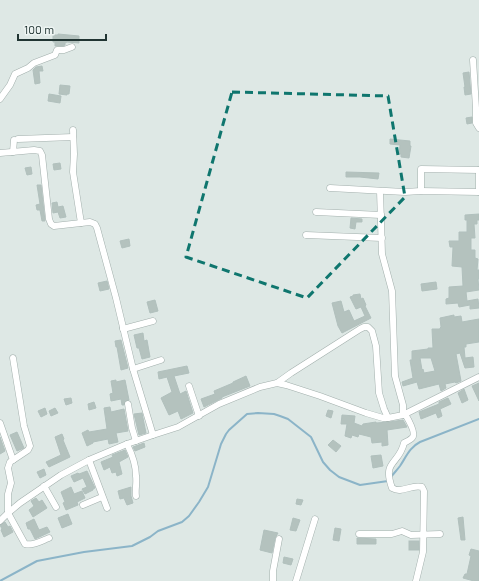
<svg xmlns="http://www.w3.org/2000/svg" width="479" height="581" viewBox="0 0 479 581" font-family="Barlow,sans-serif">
	<rect width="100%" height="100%" fill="#dee8e5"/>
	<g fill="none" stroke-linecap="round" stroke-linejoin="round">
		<!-- stream -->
		<g stroke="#8bb4c8" stroke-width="2">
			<path d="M391,477C394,473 397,470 400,466C406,457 410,447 420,442L479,419"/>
			<polyline points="0,581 37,561 84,552 132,546 150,537 158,531 182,522 189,516 199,502 208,487 221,444 226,434 229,430 247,414 258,413 274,414 280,416 288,419 311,437 323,462 330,470 339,477 360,485 388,481 389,480"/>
		</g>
	</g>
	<!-- building -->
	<g fill="#b4c2be" stroke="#b1c0bd" fill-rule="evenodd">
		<polygon points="58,34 79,36 79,43 67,42 65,43 65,45 63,46 55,46 55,42 53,42 53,35 58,35"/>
		<polygon points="42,66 43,71 39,71 40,83 35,84 33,70 36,67"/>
		<polygon points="469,72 471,94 465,95 464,87 465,87 463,73"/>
		<polygon points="60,85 70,86 69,94 67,94 67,95 59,94"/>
		<polygon points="49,94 61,96 60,103 48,101"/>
		<polygon points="472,117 472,123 467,124 466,118"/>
		<polygon points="390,139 410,141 410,146 411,146 409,158 401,157 401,154 399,154 400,145 390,144"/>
		<polygon points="60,163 61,169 54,170 53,164"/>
		<polygon points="31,167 32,174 27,175 25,168"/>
		<polygon points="346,172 379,173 378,179 360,177 346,177"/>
		<polygon points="37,185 41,185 45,221 42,221 40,210 37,210 36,205 40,204"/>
		<polygon points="57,202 58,207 63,206 66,217 60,218 58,212 53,213 52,203"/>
		<polygon points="479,214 479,220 477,220 477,224 474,224 475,238 471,238 471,250 475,250 475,258 478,259 477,270 479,270 479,279 478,279 479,290 466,292 467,301 478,299 479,308 470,309 470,305 459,307 458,303 446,304 446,299 449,298 449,287 463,286 462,267 452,266 453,247 450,247 449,241 459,241 459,232 467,232 467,220 465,220 465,215"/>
		<polygon points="351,218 362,219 362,222 356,222 355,229 350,228"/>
		<polygon points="129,239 130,246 122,248 120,241"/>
		<polygon points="107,281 109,289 100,291 98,283"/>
		<polygon points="436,282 437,289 422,291 421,284"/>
		<polygon points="360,294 361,299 363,298 366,305 365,306 371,318 342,333 338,326 332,303 341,301 344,312 349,310 354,321 365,316 361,307 356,309 350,297 353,296 353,295"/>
		<polygon points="155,300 158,311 150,313 147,302"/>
		<path d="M454,315V317L461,316L462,322L479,319V342L466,344V347H464L465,358L473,357L474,367L465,368L460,353L456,354L461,381L456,383L455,382L445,384L446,388L441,391L439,384L419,389L417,382L403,386L402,382L413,378L410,360H412V351L428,349V348H433L432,329H440V328L441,327L440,318ZM420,358H431L435,371L424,373L423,369L422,370Z"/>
		<polygon points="143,333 144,341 147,340 150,357 142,359 139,348 137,348 134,335"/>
		<polygon points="121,340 128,368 121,370 117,347 116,347 115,341"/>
		<polygon points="187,366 189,373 174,376 180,394 186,391 193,413 181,419 178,411 169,415 161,398 172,392 167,377 159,379 158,372"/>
		<polygon points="246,376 250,386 222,397 222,398 204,407 201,399 215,394 214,391 233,383 233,382"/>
		<polygon points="116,380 116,382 125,380 129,400 125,401 124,405 122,405 121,399 111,401 110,394 113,393 111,381"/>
		<polygon points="479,383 479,401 472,386"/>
		<polygon points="464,389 468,400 462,403 458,393"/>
		<polygon points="71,398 72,403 66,405 64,399"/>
		<polygon points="448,398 451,404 440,409 442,416 438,418 436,413 421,419 419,412 439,404 439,402"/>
		<polygon points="94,402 96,408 89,410 88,404"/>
		<polygon points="110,407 111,412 124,409 128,431 116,433 118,442 109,444 108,439 93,442 93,443 87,446 82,433 88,430 89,432 107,429 104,408"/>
		<polygon points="45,408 47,414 41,417 38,411"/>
		<polygon points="55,408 58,413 51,416 49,411"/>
		<polygon points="328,410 333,411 331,418 326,416"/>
		<polygon points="142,413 146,433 139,435 134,414"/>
		<polygon points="342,415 355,416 354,423 362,426 363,424 376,422 376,423 389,422 403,420 407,427 387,430 388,445 382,446 382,442 372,443 371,437 359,434 358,437 352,435 351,438 345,436 347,424 341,424"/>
		<polygon points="17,432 24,448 17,451 10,435"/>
		<polygon points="62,434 64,439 63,440 70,457 49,467 46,462 61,455 55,437"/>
		<polygon points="0,437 5,451 0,454"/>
		<polygon points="333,440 341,446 336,452 328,445"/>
		<polygon points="144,443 145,447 135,451 133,447"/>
		<polygon points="125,450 128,457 119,462 122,474 117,476 116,472 112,473 110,467 104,470 101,462 113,457 112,455"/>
		<polygon points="381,455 383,466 373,468 371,456"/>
		<polygon points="44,469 46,475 40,478 37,472"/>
		<polygon points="87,471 95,488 93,489 93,490 85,494 82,489 87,487 83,478 74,482 71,476 78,473 79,474"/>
		<polygon points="71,487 74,494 82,491 85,498 77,502 78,505 66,510 63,503 65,502 61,492"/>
		<polygon points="131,487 131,496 133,503 127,505 124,498 120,499 118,491"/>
		<polygon points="36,498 39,502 42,500 47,508 33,517 29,510 34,506 31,501"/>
		<polygon points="297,499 303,500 301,505 296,504"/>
		<polygon points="68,514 72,524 62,528 58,518"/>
		<polygon points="463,517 465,540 461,540 458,518"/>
		<polygon points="293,518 300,520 296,531 290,530"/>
		<polygon points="34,519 39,530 47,527 50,532 35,539 30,529 28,529 26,523"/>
		<polygon points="5,522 8,527 10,526 13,532 4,537 1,530 2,529 0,525"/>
		<polygon points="335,528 341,529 339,541 333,540"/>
		<polygon points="264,530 278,533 275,538 272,553 260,550"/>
		<polygon points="357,538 376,539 376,544 357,544"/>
		<rect x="409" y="541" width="10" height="9"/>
		<polygon points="471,549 479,551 479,581 474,581 463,578 465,574 467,574 471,556 469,555"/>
		<polygon points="284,557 293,559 291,565 283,563"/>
	</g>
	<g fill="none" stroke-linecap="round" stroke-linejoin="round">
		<defs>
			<g id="minor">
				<polyline points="473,60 476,108 476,123 479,128"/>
				<polyline points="0,99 10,85 15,74 28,68 34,63 55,55 57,50 64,50 72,47"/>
				<polyline points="73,130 74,154 73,172 81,223"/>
				<polyline points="18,139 73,137"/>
				<polyline points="13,152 14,140"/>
				<polyline points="0,153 34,150 40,151 42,155 49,219 51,224 54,226 90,222 95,224 97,228 116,298 133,369 153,435"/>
				<polyline points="479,170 479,192"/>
				<polyline points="330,188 405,192 421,191 479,192"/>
				<polyline points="380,191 382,254 392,291 395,376 403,405 403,415"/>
				<polyline points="421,191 421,169 479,170"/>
				<polyline points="316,212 381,215"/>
				<polyline points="306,235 382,238"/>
				<polyline points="123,329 153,321"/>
				<path d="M13,358L24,426L30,446L28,450L10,462L8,468L11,483L8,494V513L25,544C33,546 41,541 49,538"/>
				<polyline points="133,369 161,360"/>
				<polyline points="277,383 291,373 360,329 364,327 368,327 372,331 376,346 379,393 384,409 388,418"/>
				<polyline points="189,386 199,416"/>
				<polyline points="128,404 132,428 136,441"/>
				<path d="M405,414C408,419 417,434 412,438C410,440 406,442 404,443C399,465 382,460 392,488C402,494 411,484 422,487L424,491L423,552L416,581"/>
				<polyline points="0,423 13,460"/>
				<path d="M127,444C132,454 136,465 136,476C137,483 135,490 136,496"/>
				<polyline points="89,460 107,508"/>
				<polyline points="44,486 56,507"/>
				<polyline points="83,505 102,497"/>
				<polyline points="0,521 8,513 20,503 61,475 89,460 127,444 153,435 178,427 219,404 260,387 277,383 286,385 320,396 366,413 383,418 388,418 403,415 479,377"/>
				<polyline points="359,534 392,534 402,531 411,535 440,534"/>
				<polyline points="273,581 273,571 279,539"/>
				<polyline points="296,581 315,519"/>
			</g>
		</defs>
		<!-- minor casing -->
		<use href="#minor" stroke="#a2afac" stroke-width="7"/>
		<!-- minor -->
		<use href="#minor" stroke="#fff" stroke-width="6"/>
	</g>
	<!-- marked area -->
	<path fill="none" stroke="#0f766e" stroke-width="3" stroke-dasharray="8 5" stroke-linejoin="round" d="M232,92L388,96L405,197L307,298L186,257Z"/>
	<!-- scale -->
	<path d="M18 34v6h88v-6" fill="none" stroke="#213533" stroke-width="2"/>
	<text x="24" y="34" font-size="12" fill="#213533" stroke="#eef5f3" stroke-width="3" paint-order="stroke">100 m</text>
</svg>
